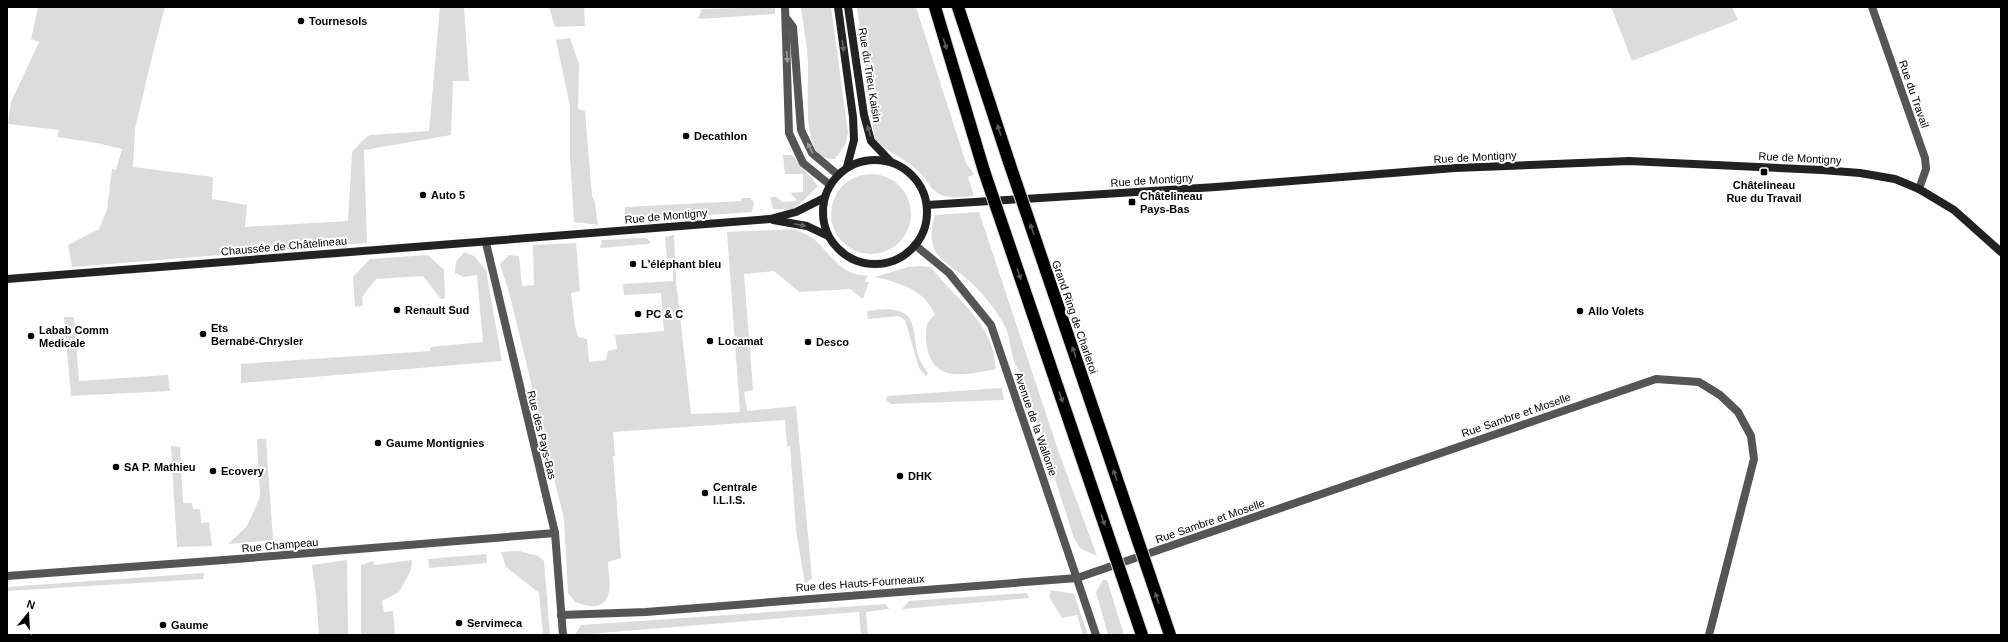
<svg xmlns="http://www.w3.org/2000/svg" width="2008" height="642" viewBox="0 0 2008 642" font-family="Helvetica,sans-serif">
	<rect width="100%" height="100%" fill="#fff"/>
	<!-- green -->
	<g fill="#dcdcdc">
		<polygon points="38,7 165,7 152,57 135,129 133,167 213,177 212,199 247,205 245,227 348,221 352,152 362,141 370,135 429,131 440,7 464,7 469,81 453,81 451,135 364,150 367,243 72,267 68,245 99,229 107,210 112,169 116,170 122,149 97,143 57,137 59,130 8,124 11,102 39,42 31,39"/>
		<polygon points="549,7 584,7 585,26 555,27"/>
		<polygon points="775,7 775,14 698,19 702,9"/>
		<path d="M801,7H831L848,133L846,143L835,159C829,159 823,158 818,153C803,134 809,86 808,62C807,44 803,25 801,7Z"/>
		<path d="M857,7H916L966,163L974,174L968,177L974,196C963,197 951,199 941,195C932,191 929,183 924,177C911,161 890,154 875,140Z"/>
		<polygon points="1611,7 1732,7 1738,20 1632,61"/>
		<polygon points="570,38 579,64 578,109 585,111 592,196 595,203 598,225 574,222 570,157 570,106 556,40"/>
		<polygon points="783,155 792,155 818,186 804,200 791,210 773,209 770,197 777,197 782,202 798,201 790,193 803,192 803,174 785,174"/>
		<circle cx="871" cy="214" r="40"/>
		<polygon points="741,198 750,198 754,202 752,212 624,221 625,207 741,201"/>
		<path d="M979,212L1059,453L1097,556L1080,548L1074,538L1021,374C1008,358 1013,339 1003,323C994,307 981,291 968,280C958,271 945,264 937,254C929,242 931,228 935,215Z"/>
		<path d="M794,229C801,232 809,235 814,239C829,253 844,278 868,275L865,282H869L863,299L850,289L799,292L774,271L744,274L753,390L744,392L747,411L796,406L812,578L805,584L796,530L790,446H787L785,420L613,432L615,456H613L621,558L608,562C608,575 616,602 596,606C590,607 581,604 575,602L568,593L564,519L510,296L500,264L509,255L519,256L522,286L534,285L533,245L576,243L580,291L571,293L575,326L578,337L587,339L589,362L606,360L608,351L617,349L615,335L664,331L661,293L624,295L623,284L673,281V258L667,259L665,237L674,235L676,281L691,414L740,412L727,232Z"/>
		<polygon points="646,238 651,242 649,244 600,248 602,240"/>
		<polygon points="464,252 474,256 486,270 502,361 241,383 241,364 430,351 430,347 483,342 477,275 464,277 455,273 456,262"/>
		<polygon points="428,255 444,270 445,298 441,299 423,276 376,279 362,297 363,306 355,307 353,277 370,259"/>
		<path d="M920,266L931,267C950,293 981,314 991,345C994,352 995,361 996,369C964,375 929,385 926,339C926,329 926,321 935,315C925,290 900,283 875,277L908,267Z"/>
		<path d="M885,309C924,310 909,338 921,362C923,366 926,370 928,373L926,376L919,368L905,320L898,316L868,319L867,311Z"/>
		<polygon points="64,317 74,317 79,381 168,375 170,391 71,396"/>
		<polygon points="1002,388 1004,400 891,404 886,400 887,396"/>
		<polygon points="257,439 266,439 273,540 228,544 247,526 260,497"/>
		<polygon points="171,446 180,447 183,503 192,503 193,509 200,509 201,523 209,522 212,546 177,547"/>
		<polygon points="519,551 538,556 544,561 550,635 543,635 539,593 506,567 501,552"/>
		<polygon points="486,554 487,563 429,568 428,559"/>
		<polygon points="347,560 348,635 319,635 316,594 312,565"/>
		<polygon points="412,560 411,570 399,592 382,601 384,612 393,611 395,635 361,635 361,565 374,561 374,565"/>
		<polygon points="204,573 203,579 7,591 7,587"/>
		<polygon points="1103,580 1107,580 1124,635 1108,635 1096,592"/>
		<polygon points="1051,590 1074,594 1088,635 1083,635 1077,615 1062,618 1049,597"/>
		<polygon points="1027,593 1029,598 902,609 909,601"/>
		<polygon points="886,604 889,609 866,612 868,635 861,635 859,612 575,635 581,625"/>
	</g>
	<g fill="none" stroke-linecap="round" stroke-linejoin="round">
		<defs>
			<g id="motorway">
				<polyline points="935,7 984,171"/>
				<polyline points="958,7 1009,162"/>
			</g>
		</defs>
		<!-- motorway casing -->
		<use href="#motorway" stroke="#dbdbdb" stroke-width="14"/>
		<!-- minor -->
		<g stroke="#555" stroke-width="8">
			<polyline points="785,7 789,133 803,163 830,185"/>
			<polyline points="1872,7 1925,158 1926,169 1919,189"/>
			<polyline points="786,18 793,27 801,130 812,153 838,175"/>
			<polyline points="915,245 949,273 991,325 1096,635"/>
			<polyline points="7,576 224,560 555,533"/>
			<polyline points="561,615 646,612 1077,578 1656,379 1699,382 1720,395 1738,412 1751,436 1754,459 1709,635"/>
		</g>
		<!-- tertiary -->
		<polyline stroke="#555" stroke-width="8" points="486,243 555,533 563,635"/>
		<!-- secondary -->
		<g stroke="#222" stroke-width="8">
			<polyline points="838,7 853,117 854,140 847,167"/>
			<polyline points="848,7 864,115 871,141 891,162"/>
			<circle cx="875" cy="212" r="52"/>
			<polyline points="927,205 1216,187 1455,168 1629,161 1822,170 1860,173 1895,179 1919,189 1954,210 2001,252"/>
			<polyline points="773,220 807,226 828,236"/>
			<polyline points="7,279 770,219 796,212 824,198"/>
		</g>
		<!-- motorway -->
		<use href="#motorway" stroke="#000" stroke-width="12"/>
		<defs>
			<g id="motorway-bridge">
				<polyline points="1009,162 1170,635"/>
				<polyline points="984,171 1142,635"/>
			</g>
		</defs>
		<!-- motorway-bridge casing -->
		<use href="#motorway-bridge" stroke="#dbdbdb" stroke-width="14" stroke-linecap="butt"/>
		<!-- motorway-bridge -->
		<use href="#motorway-bridge" stroke="#000" stroke-width="12"/>
	</g>
	<!-- one-way arrows -->
	<defs><path id="oneway-solid" d="M-6-.8H1V-3.2L6.5 0L1 3.2V.8H-6Z"/></defs>
	<g fill="#595959">
		<use href="#oneway-solid" transform="translate(945 44) rotate(73)"/>
		<use href="#oneway-solid" transform="translate(999 130) rotate(-108)"/>
		<use href="#oneway-solid" transform="translate(1032 229) rotate(-109)"/>
		<use href="#oneway-solid" transform="translate(1019 274) rotate(71)"/>
		<use href="#oneway-solid" transform="translate(1074 352) rotate(-109)"/>
		<use href="#oneway-solid" transform="translate(1061 397) rotate(71)"/>
		<use href="#oneway-solid" transform="translate(1115 475) rotate(-109)"/>
		<use href="#oneway-solid" transform="translate(1103 520) rotate(71)"/>
		<use href="#oneway-solid" transform="translate(1157 598) rotate(-109)"/>
	</g>
	<g fill="#646464">
		<use href="#oneway-solid" transform="translate(843 46) rotate(82)"/>
		<use href="#oneway-solid" transform="translate(869 131) rotate(-107)"/>
		<use href="#oneway-solid" transform="translate(800 225) rotate(12)"/>
	</g>
	<g fill="#999">
		<use href="#oneway-solid" transform="translate(787 57) rotate(87)"/>
		<use href="#oneway-solid" transform="translate(810 148) rotate(-117)"/>
	</g>
	<!-- markers -->
	<g fill="#000" stroke="#fff" stroke-width="1.5">
		<circle cx="301" cy="21" r="4"/>
		<circle cx="686" cy="136" r="4"/>
		<rect x="1760" y="168" width="8" height="8" rx="2"/>
		<circle cx="423" cy="195" r="4"/>
		<rect x="1128" y="198" width="8" height="8" rx="2"/>
		<circle cx="633" cy="264" r="4"/>
		<circle cx="397" cy="310" r="4"/>
		<circle cx="1580" cy="311" r="4"/>
		<circle cx="638" cy="314" r="4"/>
		<circle cx="203" cy="334" r="4"/>
		<circle cx="31" cy="336" r="4"/>
		<circle cx="710" cy="341" r="4"/>
		<circle cx="808" cy="342" r="4"/>
		<circle cx="378" cy="443" r="4"/>
		<circle cx="116" cy="467" r="4"/>
		<circle cx="213" cy="471" r="4"/>
		<circle cx="900" cy="476" r="4"/>
		<circle cx="705" cy="493" r="4"/>
		<circle cx="459" cy="623" r="4"/>
		<circle cx="163" cy="625" r="4"/>
	</g>
	<g text-anchor="middle" stroke-width="4" stroke-linejoin="round" paint-order="stroke">
		<!-- poi labels -->
		<g font-size="11" font-weight="bold" fill="#000" stroke="#fff" text-anchor="start">
			<text x="309" y="25">Tournesols</text>
			<text x="694" y="140">Decathlon</text>
			<text x="1764" y="189" text-anchor="middle">Châtelineau<tspan x="1764" dy="13">Rue du Travail</tspan></text>
			<text x="431" y="199">Auto 5</text>
			<text x="1140" y="200">Châtelineau<tspan x="1140" dy="13">Pays-Bas</tspan></text>
			<text x="641" y="268">L'éléphant bleu</text>
			<text x="405" y="314">Renault Sud</text>
			<text x="1588" y="315">Allo Volets</text>
			<text x="646" y="318">PC &amp; C</text>
			<text x="211" y="332">Ets<tspan x="211" dy="13">Bernabé-Chrysler</tspan></text>
			<text x="39" y="334">Labab Comm<tspan x="39" dy="13">Medicale</tspan></text>
			<text x="718" y="345">Locamat</text>
			<text x="816" y="346">Desco</text>
			<text x="386" y="447">Gaume Montignies</text>
			<text x="124" y="471">SA P. Mathieu</text>
			<text x="221" y="475">Ecovery</text>
			<text x="908" y="480">DHK</text>
			<text x="713" y="491">Centrale<tspan x="713" dy="13">I.L.I.S.</tspan></text>
			<text x="467" y="627">Servimeca</text>
			<text x="171" y="629">Gaume</text>
		</g>
		<!-- street labels -->
		<g font-size="11" fill="#000" stroke="#fff">
			<text transform="translate(870 75) rotate(81)" y="4">Rue du Trieu Kaisin</text>
			<text transform="translate(1914 94) rotate(71)" y="4">Rue du Travail</text>
			<text transform="translate(1475 157) rotate(-3)" y="4">Rue de Montigny</text>
			<text transform="translate(1800 158) rotate(3)" y="4">Rue de Montigny</text>
			<text transform="translate(1152 180) rotate(-4)" y="4">Rue de Montigny</text>
			<text transform="translate(666 216) rotate(-5)" y="4">Rue de Montigny</text>
			<text transform="translate(284 246) rotate(-5)" y="4">Chaussée de Châtelineau</text>
			<text transform="translate(1075 317) rotate(71)" y="4">Grand Ring de Charleroi</text>
			<text transform="translate(1516 415) rotate(-19)" y="4">Rue Sambre et Moselle</text>
			<text transform="translate(1036 424) rotate(71)" y="4">Avenue de la Wallonie</text>
			<text transform="translate(542 435) rotate(76)" y="4">Rue des Pays-Bas</text>
			<text transform="translate(1210 521) rotate(-19)" y="4">Rue Sambre et Moselle</text>
			<text transform="translate(280 545) rotate(-5)" y="4">Rue Champeau</text>
			<text transform="translate(860 583) rotate(-4)" y="4">Rue des Hauts-Fourneaux</text>
		</g>
	</g>
	<!-- border -->
	<rect width="2008" height="642" fill="none" stroke="#000000" stroke-width="16"/>
	<!-- north arrow -->
	<g transform="translate(28 614) rotate(18)" stroke="#ffffff" stroke-width="3" paint-order="stroke">
	<path d="M0-3L7 15L0 10L-7 15Z" fill="#000000"/>
	<text y="-6" font-size="11" font-weight="bold" text-anchor="middle" fill="#000000">N</text>
	</g>
</svg>
